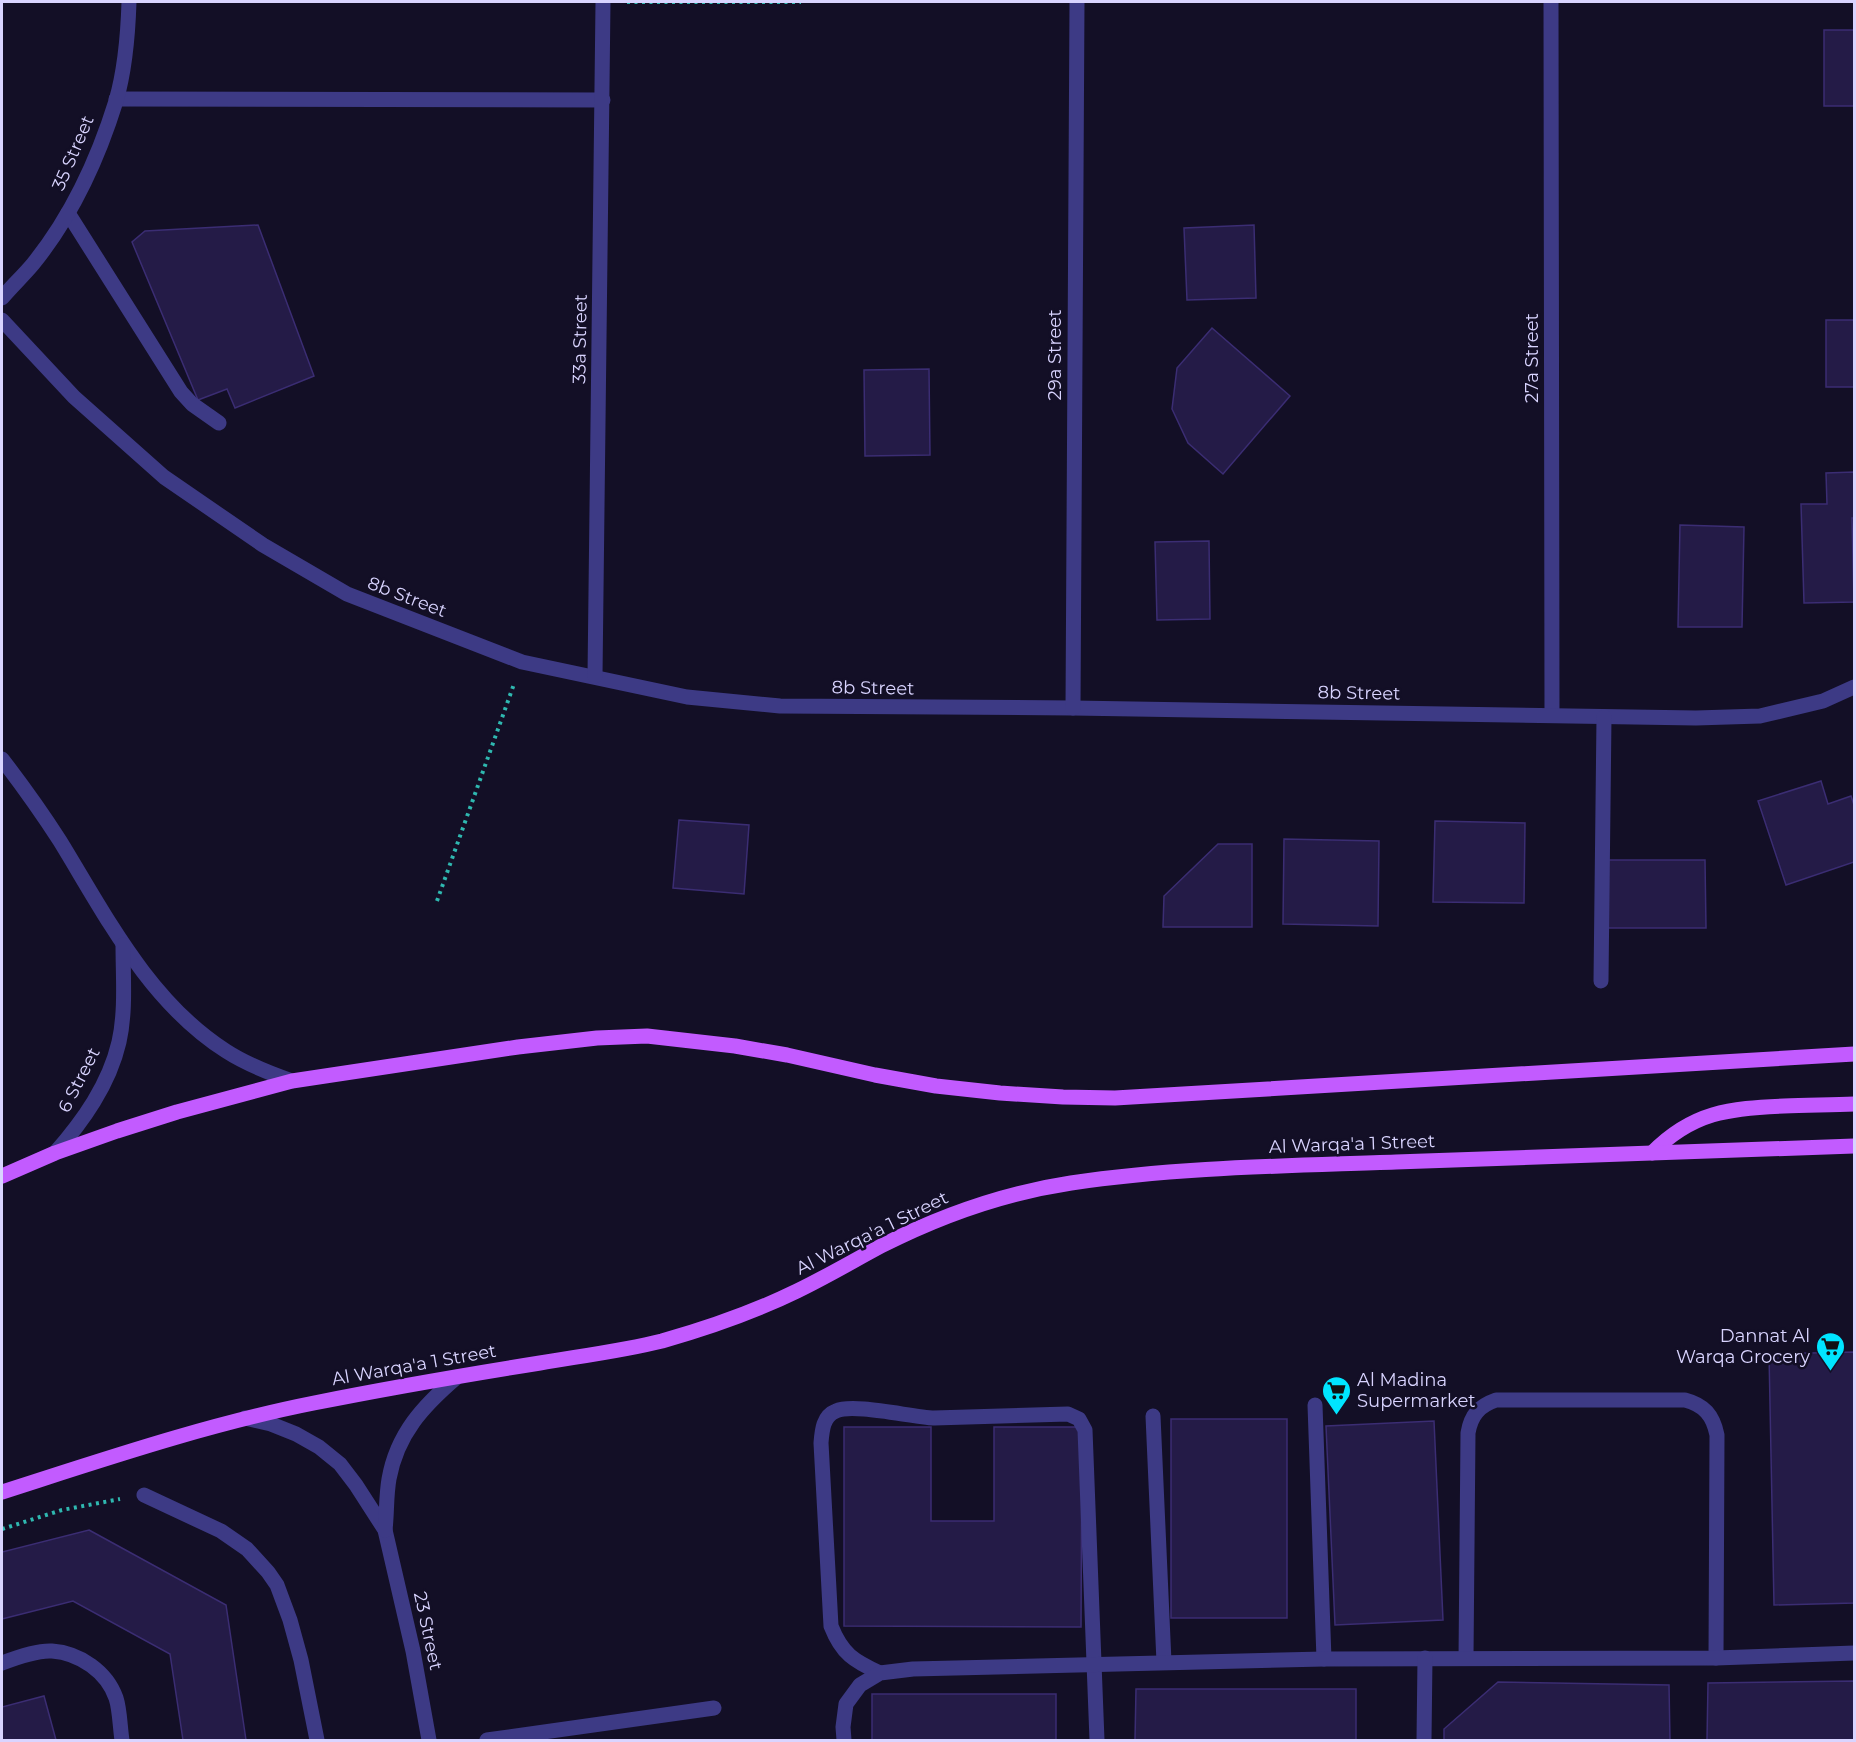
<svg xmlns="http://www.w3.org/2000/svg" width="1856" height="1742" viewBox="0 0 1856 1742" font-family="Montserrat,sans-serif">
	<rect width="100%" height="100%" fill="#130f26"/>
	<!-- building -->
	<g fill="#241b47" stroke="#3b2d73" stroke-width="1.5">
		<rect x="1824" y="30" width="30" height="76"/>
		<polygon points="258,225 314,376 235,408 227,389 198,400 132,242 145,231"/>
		<polygon points="1254,225 1256,298 1187,300 1184,228"/>
		<rect x="1826" y="320" width="28" height="67"/>
		<polygon points="1212,328 1290,396 1223,474 1188,443 1172,409 1177,368"/>
		<polygon points="929,369 930,455 865,456 864,370"/>
		<polygon points="1854,472 1854,518 1852,518 1854,602 1804,603 1801,504 1827,504 1826,473"/>
		<polygon points="1680,525 1744,527 1742,627 1678,627"/>
		<polygon points="1209,541 1210,619 1157,620 1155,542"/>
		<polygon points="1821,781 1828,804 1851,796 1854,805 1854,862 1786,885 1758,801"/>
		<polygon points="679,820 749,825 744,894 673,888"/>
		<polygon points="1435,821 1525,823 1524,903 1433,902"/>
		<polygon points="1284,839 1379,841 1378,926 1283,924"/>
		<polygon points="1218,844 1252,844 1252,927 1163,927 1164,896"/>
		<polygon points="1604,860 1705,860 1706,928 1604,928"/>
		<polygon points="1854,1352 1854,1603 1774,1605 1769,1354"/>
		<rect x="1171" y="1419" width="116" height="199"/>
		<polygon points="1434,1421 1443,1620 1335,1625 1326,1426"/>
		<polygon points="844,1427 931,1427 931,1521 994,1521 994,1427 1082,1427 1081,1627 844,1626"/>
		<polygon points="89,1530 226,1605 246,1740 183,1740 170,1654 73,1601 2,1619 2,1552"/>
		<polygon points="1854,1681 1854,1740 1707,1740 1708,1683"/>
		<polygon points="1498,1682 1669,1685 1670,1740 1444,1740 1444,1729"/>
		<polygon points="1136,1689 1356,1689 1356,1740 1135,1740"/>
		<rect x="872" y="1694" width="184" height="46"/>
		<polygon points="44,1696 56,1740 2,1740 2,1707"/>
	</g>
	<g fill="none" stroke-linecap="round" stroke-linejoin="round">
		<!-- path -->
		<g stroke="#2fb8b0" stroke-width="4" stroke-dasharray="3 4.5" stroke-linecap="butt">
			<polyline points="627,2 801,2"/>
			<polyline points="437,901 514,684"/>
			<polyline points="2,1529 62,1510 120,1499"/>
		</g>
		<!-- minor -->
		<g stroke="#3d3a85" stroke-width="15">
			<polyline points="1551,2 1552,715"/>
			<polyline points="116,99 603,100"/>
			<polyline points="68,213 181,392 192,404 219,423"/>
			<path d="M2,298C12,286 23,276 33,264C71,217 98,159 116,101C125,70 128,34 129,2"/>
			<polyline points="2,320 74,397 164,477 263,545 347,594 522,662 687,697 780,706 1073,708 1696,718 1760,716 1823,701 1854,687"/>
			<polyline points="595,676 603,2"/>
			<polyline points="1073,708 1077,2"/>
			<path d="M2,759C22,785 42,813 60,841C106,916 149,1002 226,1051C246,1064 269,1073 292,1081"/>
			<polyline points="1601,981 1604,717"/>
			<path d="M55,1153C83,1121 109,1085 119,1042C126,1011 123,977 123,945"/>
			<polyline points="1315,1405 1324,1659"/>
			<polyline points="1153,1416 1164,1662"/>
			<polyline points="245,1418 271,1424 296,1434 319,1447 340,1464 356,1485 385,1530 413,1651 429,1740"/>
			<polyline points="144,1495 221,1531 247,1549 268,1572 277,1585 290,1620 301,1660 317,1740"/>
			<path d="M385,1530C387,1513 386,1496 389,1479C397,1434 423,1406 457,1377"/>
			<path d="M1466,1658L1468,1433C1471,1415 1479,1406 1496,1400H1685C1704,1405 1713,1415 1717,1435L1716,1658"/>
			<path d="M2,1663C15,1658 37,1650 52,1651C80,1653 107,1672 116,1698C120,1710 120,1728 122,1740"/>
			<path d="M880,1673C854,1661 842,1654 831,1626L821,1443C822,1430 823,1416 836,1411C853,1403 911,1417 934,1418L1068,1414L1079,1419L1085,1430L1097,1740"/>
			<polyline points="487,1740 714,1708"/>
			<polyline points="844,1740 843,1727 846,1704 860,1685 880,1673 913,1669 1324,1659 1716,1658 1854,1653"/>
			<polyline points="1424,1740 1425,1658"/>
		</g>
		<!-- major -->
		<g stroke="#c25bff" stroke-width="15">
			<path d="M1652,1153C1692,1112 1730,1108 1784,1106C1808,1105 1831,1105 1854,1104"/>
			<polyline points="2,1176 55,1153 117,1131 177,1112 292,1081 518,1047 597,1038 647,1036 735,1046 787,1055 875,1075 936,1086 1000,1093 1063,1097 1115,1098 1854,1054"/>
			<path d="M2,1492C105,1459 208,1424 314,1403C389,1388 465,1375 540,1363C581,1356 622,1351 662,1341C708,1328 754,1312 797,1291C826,1277 853,1261 881,1246C940,1216 1005,1193 1071,1183C1178,1167 1287,1166 1396,1162C1549,1157 1702,1151 1854,1146"/>
		</g>
	</g>
	<!-- icons -->
	<defs>
		<symbol id="supermarket-pin" viewBox="-11 -11 22 30"><path d="M0 17L-7.5 6A9.5 9.5 0 1 1 7.5 6Z" fill="#00e5ff" stroke="#130f26"/><path d="M-6-5.5h2.5l.6 2H6L4.5 2H-2.5L-4.4-4H-6ZM-1.5 3.2a1.3 1.3 0 1 0 .1 0ZM3 3.2a1.3 1.3 0 1 0 .1 0Z" fill="#111"/></symbol>
	</defs>
	<g fill-rule="evenodd">
		<use href="#supermarket-pin" x="1814" y="1330" width="33" height="45"/>
		<use href="#supermarket-pin" x="1320" y="1374" width="33" height="45"/>
	</g>
	<g text-anchor="middle" stroke-width="5" stroke-linejoin="round" paint-order="stroke">
		<!-- street labels -->
		<g font-size="18" fill="#d9d4ff" stroke="#130f26">
			<text transform="translate(73 153) rotate(-67)" y="6">35 Street</text>
			<text transform="translate(580 339) rotate(-89)" y="6">33a Street</text>
			<text transform="translate(1055 355) rotate(-90)" y="6">29a Street</text>
			<text transform="translate(1532 358) rotate(-90)" y="6">27a Street</text>
			<text transform="translate(407 597) rotate(21)" y="6">8b Street</text>
			<text transform="translate(873 688) rotate(1)" y="6">8b Street</text>
			<text transform="translate(1359 693) rotate(1)" y="6">8b Street</text>
			<text transform="translate(79 1080) rotate(-63)" y="6">6 Street</text>
			<text transform="translate(1352 1144) rotate(-2)" y="6">Al Warqa'a 1 Street</text>
			<text transform="translate(872 1233) rotate(-26)" y="6">Al Warqa'a 1 Street</text>
			<text transform="translate(414 1365) rotate(-10)" y="6">Al Warqa'a 1 Street</text>
			<text transform="translate(428 1631) rotate(78)" y="6">23 Street</text>
		</g>
		<!-- poi labels -->
		<g font-size="18" fill="#d9d4ff" stroke="#130f26" text-anchor="end">
			<text x="1810" y="1342">Dannat Al<tspan x="1810" dy="21">Warqa Grocery</tspan></text>
			<text x="1357" y="1386" text-anchor="start">Al Madina<tspan x="1357" dy="21">Supermarket</tspan></text>
		</g>
	</g>
	<!-- border -->
	<rect width="1856" height="1742" fill="none" stroke="#d9d4ff" stroke-width="6"/>
</svg>
